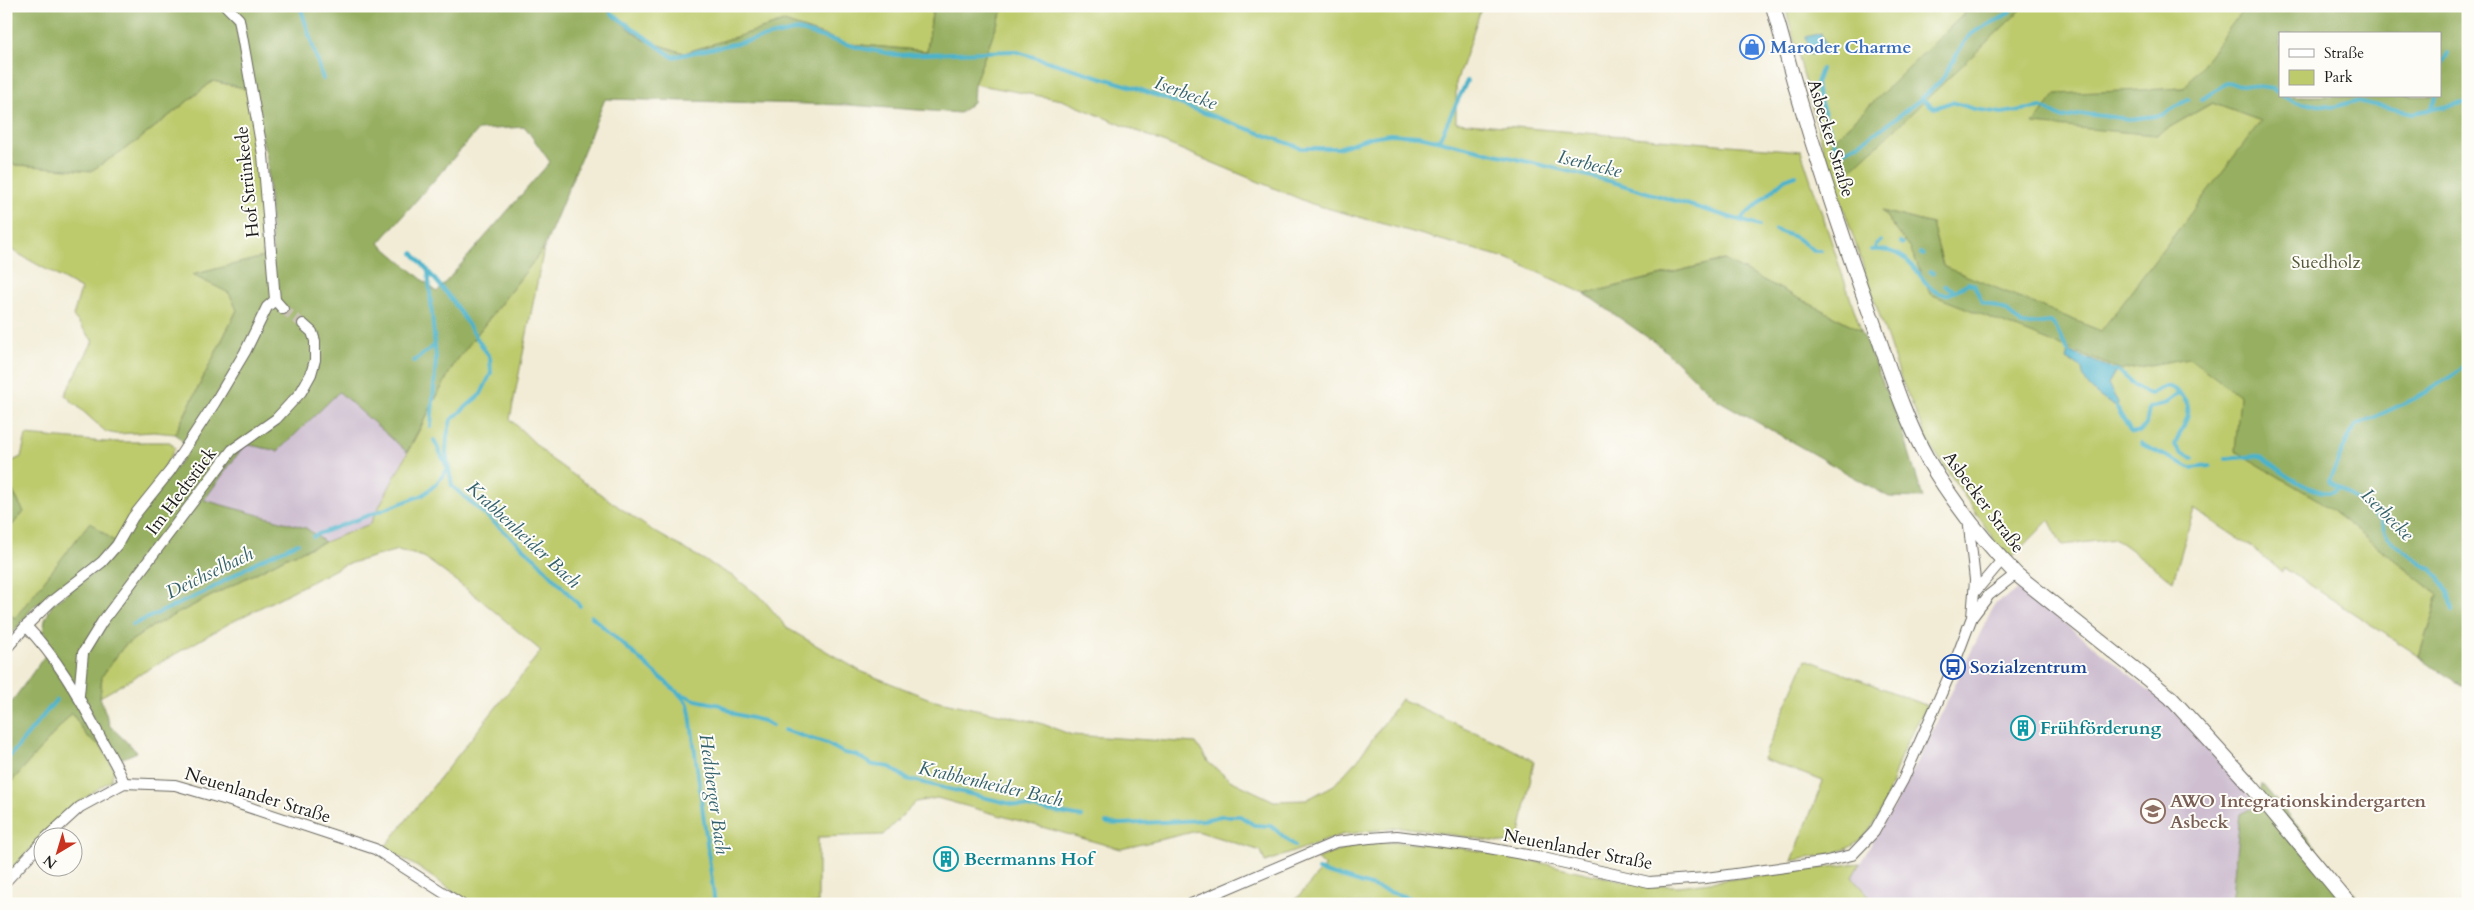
<svg xmlns="http://www.w3.org/2000/svg" width="2474" height="910" viewBox="0 0 2474 910" font-family="Cardo,serif">
	<rect width="100%" height="100%" fill="#fdfcf7"/>
	<filter id="ink" filterUnits="userSpaceOnUse"><feTurbulence type="fractalNoise" baseFrequency=".02" numOctaves="2"/><feDisplacementMap in="SourceGraphic" scale="10" xChannelSelector="R" yChannelSelector="G"/><feConvolveMatrix kernelMatrix="1 2 1 2 8 2 1 2 1" color-interpolation-filters="sRGB"/></filter>
	<filter id="wash" filterUnits="userSpaceOnUse"><feTurbulence type="fractalNoise" baseFrequency=".0096" numOctaves="4" result="noise"/><feDisplacementMap in="SourceGraphic" scale="20" xChannelSelector="R" yChannelSelector="G"/><feGaussianBlur stdDeviation="1.12" result="paint"/><feColorMatrix in="noise" values="0 0 0 0 0 0 0 0 0 0 0 0 0 0 0 0 0 1.4 0 .05"/><feComposite in="paint" operator="in"/></filter>
	<g filter="url(#wash)">
		<rect width="100%" height="100%" fill="#f2ecd6"/>
		<!-- industrial -->
		<g fill="#cebed0">
			<polygon points="339,392 407,452 370,524 325,542 306,528 203,500 245,444 278,451"/>
			<polygon points="2020,588 2169,706 2258,805 2240,814 2230,904 1877,904 1852,877 1907,783 1994,605"/>
		</g>
		<!-- green -->
		<g fill="#becb6d" stroke="#6d7444" fill-rule="evenodd">
			<polygon points="612,6 933,6 927,51 850,44 784,22 684,53 644,40 609,12"/>
			<polygon points="1004,6 1482,6 1456,83 1456,122 1801,151 1861,330 1723,260 1585,294 1509,259 1312,204 1062,100 974,84"/>
			<path d="M1785,6H1972L1924,53L1980,6H2468L2428,587L2439,595L2419,656L2284,568L2282,572L2257,551L2194,509L2173,581L2116,539L2062,545L2049,520L2011,559L2001,550L1930,445L1901,379L1823,147ZM2280,34H2440V96H2280ZM2190,80L2259,120L2212,103L2156,135L2162,89L2184,88ZM1882,211L1932,224L1943,265L1910,248Z"/>
			<polygon points="213,81 248,89 260,159 263,257 193,275 230,293 237,310 175,434 154,432 116,434 106,432 65,395 93,341 73,316 81,289 8,248 6,252 6,164 31,166 136,142"/>
			<polygon points="544,248 510,419 551,459 650,529 734,577 762,598 787,628 860,671 930,699 1040,723 1072,735 1196,743 1209,763 1230,780 1274,801 1306,800 1334,785 1358,759 1401,699 1508,747 1534,761 1518,845 1401,827 1341,835 1265,862 1261,851 1197,831 1121,849 937,798 916,802 883,835 818,837 818,904 472,904 416,866 384,848 541,651 481,600 424,557 398,550 344,565 228,624 100,697 102,676 124,646 153,626 287,557 370,524 454,364"/>
			<polygon points="26,435 105,442 170,442 175,448 157,481 115,542 90,523 15,619 6,612 6,532 24,512 6,479 6,464 21,457"/>
			<path d="M1806,659L1928,706C1916,723 1905,744 1898,764C1888,792 1879,830 1852,846C1835,855 1810,857 1792,861L1823,781L1763,759Z"/>
			<polygon points="72,713 86,735 102,747 114,770 111,780 73,806 6,874 6,788"/>
			<path d="M1390,842C1442,844 1492,852 1542,863C1588,873 1632,886 1678,886L1860,863L1852,877L1877,904H1292L1325,866L1316,859L1357,845Z"/>
		</g>
		<!-- forest -->
		<g fill="#96af60" stroke="#59663e" fill-rule="evenodd">
			<polygon points="9,6 221,6 236,21 248,89 213,81 136,142 91,171 6,164 6,8"/>
			<path d="M232,6H612L609,13L644,40L684,53L784,22L850,44L927,51L933,6H1004L974,84L973,102L960,113L848,105L605,99L544,248L454,364L407,452L339,392L278,451L245,444L204,500L306,528L325,542L287,557L153,626L124,646L102,676L100,697L110,726L137,752L118,760L64,670L43,631L45,620L52,605L106,563L141,512L188,452L182,441L175,434L237,310L229,293L192,275L263,257L273,256L267,159ZM525,127L550,162L437,292L379,243L478,130Z"/>
			<polygon points="1972,6 2025,6 1844,177 1830,144"/>
			<path d="M2246,6H2468V691L2419,656L2439,595L2318,500L2235,451L2240,396L2189,358L2122,370L1930,294L1910,248L1882,211L1932,224L1943,266L2101,331L2261,121L2212,103L2156,135L2033,124L2056,94L2184,88ZM2280,34H2440V96H2280Z"/>
			<polygon points="1724,260 1861,330 1902,429 1923,498 1889,497 1718,400 1660,346 1585,294"/>
			<polygon points="6,479 24,512 6,532"/>
			<polygon points="90,522 115,542 107,552 47,601 35,605 13,633 6,629 6,612 15,618"/>
			<polygon points="46,654 102,747 86,735 72,713 6,788 6,710"/>
			<polygon points="2262,784 2363,904 2231,904 2240,814 2258,805"/>
		</g>
		<!-- water -->
		<g fill="#4cb3cb" stroke="#346874">
			<polygon points="1821,33 1827,50 1810,55 1806,37"/>
			<path d="M2068,351L2116,370L2108,385L2118,402L2117,408C2102,398 2084,390 2082,369L2066,359Z"/>
		</g>
		<g fill="none" stroke-linecap="round" stroke-linejoin="round">
			<!-- stream -->
			<g stroke="#4cb3cb" stroke-width="4">
				<polyline points="303,6 302,12 323,79"/>
				<polyline points="611,13 673,57 798,30 860,48 897,55 1014,51 1136,88 1301,148 1338,148 1371,137 1390,134 1419,136 1609,181 1759,226"/>
				<path d="M1821,69L1816,83L1817,91L1838,154C1859,147 1930,95 1943,78C1953,64 1960,43 1973,33C1987,23 2004,21 2015,6"/>
				<polyline points="2440,75 2442,64 2448,53"/>
				<polyline points="2284,96 2294,102 2333,107 2356,101 2413,113 2468,102"/>
				<polyline points="1921,98 1934,108 1952,102 1974,109 2002,113 2042,107 2063,118 2085,114 2130,119 2163,115 2188,99"/>
				<polyline points="2201,100 2226,83 2273,89 2280,94"/>
				<polyline points="2431,110 2436,96"/>
				<polyline points="1439,140 1467,81"/>
				<polyline points="1740,220 1785,179 1796,175"/>
				<polyline points="1775,230 1795,237 1815,251 1821,251"/>
				<polyline points="1900,242 1903,244"/>
				<polyline points="1875,249 1876,244 1881,241"/>
				<path d="M1871,250C1922,246 1917,295 1947,294C1955,294 1961,286 1968,283L1974,285L1982,302L2006,310L2022,325L2051,322L2056,328L2068,351"/>
				<polyline points="413,253 452,300 490,358 491,373 481,394 451,420 447,436 446,453 452,486 537,560 580,606"/>
				<polyline points="1920,253 1923,255"/>
				<polyline points="428,270 436,359 431,427"/>
				<polyline points="1930,271 1933,273"/>
				<polyline points="1945,286 1954,290"/>
				<polyline points="414,361 435,345"/>
				<path d="M2116,370C2129,377 2137,392 2151,394C2162,388 2167,382 2178,392C2200,410 2181,426 2175,445L2181,453L2193,458"/>
				<polyline points="2117,408 2131,432 2139,432 2146,425 2149,408 2166,403 2179,393"/>
				<polyline points="2141,444 2191,468 2210,466"/>
				<path d="M2226,459L2255,456L2263,458C2278,469 2321,504 2339,488L2357,500L2379,519L2386,534L2398,547L2431,569L2448,591L2452,611"/>
				<polyline points="2339,488 2329,481 2350,434 2357,425 2414,399 2450,377 2468,363"/>
				<polyline points="313,536 423,495 436,484 448,469 434,440"/>
				<polyline points="591,616 677,692 696,700 720,705 735,714 764,721 772,726"/>
				<polyline points="132,625 207,591 258,561 298,543"/>
				<polyline points="677,692 688,704 690,714 715,904"/>
				<polyline points="784,730 827,744 844,753 856,755 873,765 890,767 907,779 1016,805 1082,817"/>
				<polyline points="6,761 56,700"/>
				<polyline points="1106,823 1121,824 1203,820 1221,816 1240,816 1254,825 1271,826 1295,846"/>
				<polyline points="1318,870 1429,904"/>
			</g>
		</g>
	</g>
	<g filter="url(#ink)">
		<g fill="none" stroke-linecap="round" stroke-linejoin="round">
			<!-- minor-tunnel -->
			<polyline stroke="#c7c2b1" stroke-width="10" stroke-dasharray="10 5" stroke-linecap="butt" points="283,309 303,324"/>
			<defs>
				<g id="minor">
					<polyline points="275,300 283,309"/>
					<polyline points="1975,592 2002,560"/>
					<polyline points="1973,616 1989,595 2016,574"/>
					<polyline points="26,626 52,601 102,562 117,545 133,517 170,471 214,404 245,352 267,307 275,300 263,155 239,19 226,6"/>
					<path d="M6,649L26,626C56,657 77,693 97,731C106,749 117,764 124,783"/>
					<polyline points="79,695 83,653 102,622 232,450 276,419 301,392 311,374 315,360 315,341 312,332 303,324"/>
					<polyline points="46,838 80,807 124,783 175,785 227,800 375,849 461,904"/>
					<polyline points="6,881 42,842"/>
					<polyline points="1191,904 1336,842 1370,838 1397,836 1483,847 1543,858 1649,882 1706,878 1822,862 1852,855 1874,832 1903,780 1953,667 1972,617 1975,580 1968,518"/>
				</g>
				<path id="secondary" d="M1773,6C1801,111 1834,214 1871,316C1888,364 1903,416 1928,460C1952,501 1983,540 2016,574L2170,697L2253,788L2349,904"/>
			</defs>
			<!-- minor casing -->
			<use href="#minor" stroke="#67655d" stroke-width="12"/>
			<!-- secondary casing -->
			<use href="#secondary" stroke="#67655d" stroke-width="16"/>
			<!-- minor -->
			<use href="#minor" stroke="#fff" stroke-width="10"/>
			<!-- secondary -->
			<use href="#secondary" stroke="#fff" stroke-width="14"/>
		</g>
	</g>
	<!-- icons -->
	<defs>
		<symbol id="shop-ring" viewBox="-11 -11 22 22"><circle r="9.5" fill="#fdfcf7" stroke="#3f7fe0" stroke-width="1.5"/><path d="M-5-2.5h2.3a2.7 3.5 0 0 1 5.4 0H5L5.5 6h-11ZM-1.5-2.5h3a1.5 2.3 0 0 0-3 0Z" fill="#3f7fe0"/></symbol>
		<symbol id="bus-ring" viewBox="-11 -11 22 22"><circle r="9.5" fill="#fdfcf7" stroke="#1a4fb4" stroke-width="1.5"/><path d="M-5-6H5V4H4V6H2V4H-2V6H-4V4H-5ZM-3.5-4V0h7V-4ZM-3.5 1.2v1.5H-2V1.2ZM2 1.2v1.5H3.5V1.2Z" fill="#1a4fb4"/></symbol>
		<symbol id="building-ring" viewBox="-11 -11 22 22"><circle r="9.5" fill="#fdfcf7" stroke="#0f9aa8" stroke-width="1.5"/><path d="M-4-6H4V6H1V3H-1V6H-4ZM-2.5-4.3h1.7v1.8h-1.7ZM.8-4.3h1.7v1.8H.8ZM-2.5-1h1.7V.8h-1.7ZM.8-1h1.7V.8H.8Z" fill="#0f9aa8"/></symbol>
		<symbol id="school-ring" viewBox="-11 -11 22 22"><circle r="9.5" fill="#fdfcf7" stroke="#8d6e63" stroke-width="1.5"/><path d="M0-5L7-2L0 1L-7-2ZM-4 1L0 2.5L4 1V4Q0 6-4 4Z" fill="#8d6e63"/></symbol>
	</defs>
	<g fill-rule="evenodd">
		<use href="#shop-ring" x="1738" y="33" width="28" height="28"/>
		<use href="#bus-ring" x="1939" y="653" width="28" height="28"/>
		<use href="#building-ring" x="2009" y="714" width="28" height="28"/>
		<use href="#school-ring" x="2139" y="797" width="28" height="28"/>
		<use href="#building-ring" x="932" y="845" width="28" height="28"/>
	</g>
	<g text-anchor="middle" stroke-width="4" stroke-linejoin="round" paint-order="stroke">
		<!-- shop labels -->
		<g font-size="18" font-weight="bold" fill="#366cbe" stroke="#fdfcf7" text-anchor="start">
			<text x="1770" y="53">Maroder Charme</text>
		</g>
		<!-- street labels -->
		<g font-size="18" fill="#1c1c1c" stroke="#fdfcf7">
			<text transform="translate(1831 138) rotate(73)" y="6">Asbecker Straße</text>
			<text transform="translate(247 182) rotate(-96)" y="6">Hof Strünkede</text>
			<text transform="translate(181 491) rotate(-53)" y="6">Im Hedtstück</text>
			<text transform="translate(1984 502) rotate(53)" y="6">Asbecker Straße</text>
			<text transform="translate(258 795) rotate(17)" y="6">Neuenlander Straße</text>
			<text transform="translate(1578 849) rotate(11)" y="6">Neuenlander Straße</text>
		</g>
		<!-- park labels -->
		<g font-size="18" fill="#555938" stroke="#fdfcf7">
			<text x="2326" y="268">Suedholz</text>
		</g>
		<!-- transit labels -->
		<g font-size="18" font-weight="bold" fill="#164399" stroke="#fdfcf7" text-anchor="start">
			<text x="1970" y="673">Sozialzentrum</text>
		</g>
		<!-- culture labels -->
		<g font-size="18" font-weight="bold" fill="#0d838f" stroke="#fdfcf7" text-anchor="start">
			<text x="2040" y="734">Frühförderung</text>
			<text x="964" y="865">Beermanns Hof</text>
		</g>
		<!-- education labels -->
		<g font-size="18" font-weight="bold" fill="#785e54" stroke="#fdfcf7" text-anchor="start">
			<text x="2170" y="807">AWO Integrationskindergarten<tspan x="2170" dy="21">Asbeck</tspan></text>
		</g>
		<!-- water labels -->
		<g font-size="19" font-style="italic" fill="#32606b" stroke="#fdfcf7">
			<text transform="translate(1186 92) rotate(20)" y="7">Iserbecke</text>
			<text transform="translate(1590 163) rotate(14)" y="7">Iserbecke</text>
			<text transform="translate(2388 514) rotate(45)" y="7">Iserbecke</text>
			<text transform="translate(524 534) rotate(43)" y="7">Krabbenheider Bach</text>
			<text transform="translate(209 572) rotate(-26)" y="7">Deichselbach</text>
			<text transform="translate(991 783) rotate(13)" y="7">Krabbenheider Bach</text>
			<text transform="translate(715 794) rotate(82)" y="7">Hedtberger Bach</text>
		</g>
	</g>
	<!-- margin -->
	<rect width="2474" height="910" fill="none" stroke="#fdfcf7" stroke-width="25"/>
	<!-- legend -->
	<rect x="2279" y="32" width="162" height="65" fill="#fdfcf7" stroke="#a3a29f"/>
	<rect x="2289" y="49" width="25" height="8" fill="#ffffff" stroke="#a3a29f"/>
	<text x="2324" y="58" font-size="15" fill="#1c1c1c">Straße</text>
	<rect x="2289" y="70" width="25" height="15" fill="#becb6d" stroke="#a3a29f"/>
	<text x="2324" y="82" font-size="15" fill="#1c1c1c">Park</text>
	<!-- north arrow -->
	<g transform="translate(58 852) rotate(218)"><circle r="24" fill="#fdfcf7" stroke="#a3a29f"/>
	<path d="M0-4L9 19L0 12L-9 19Z" fill="#c8321e"/>
	<text y="-8" font-size="14" font-weight="bold" text-anchor="middle" fill="#1c1c1c">N</text>
	</g>
</svg>
